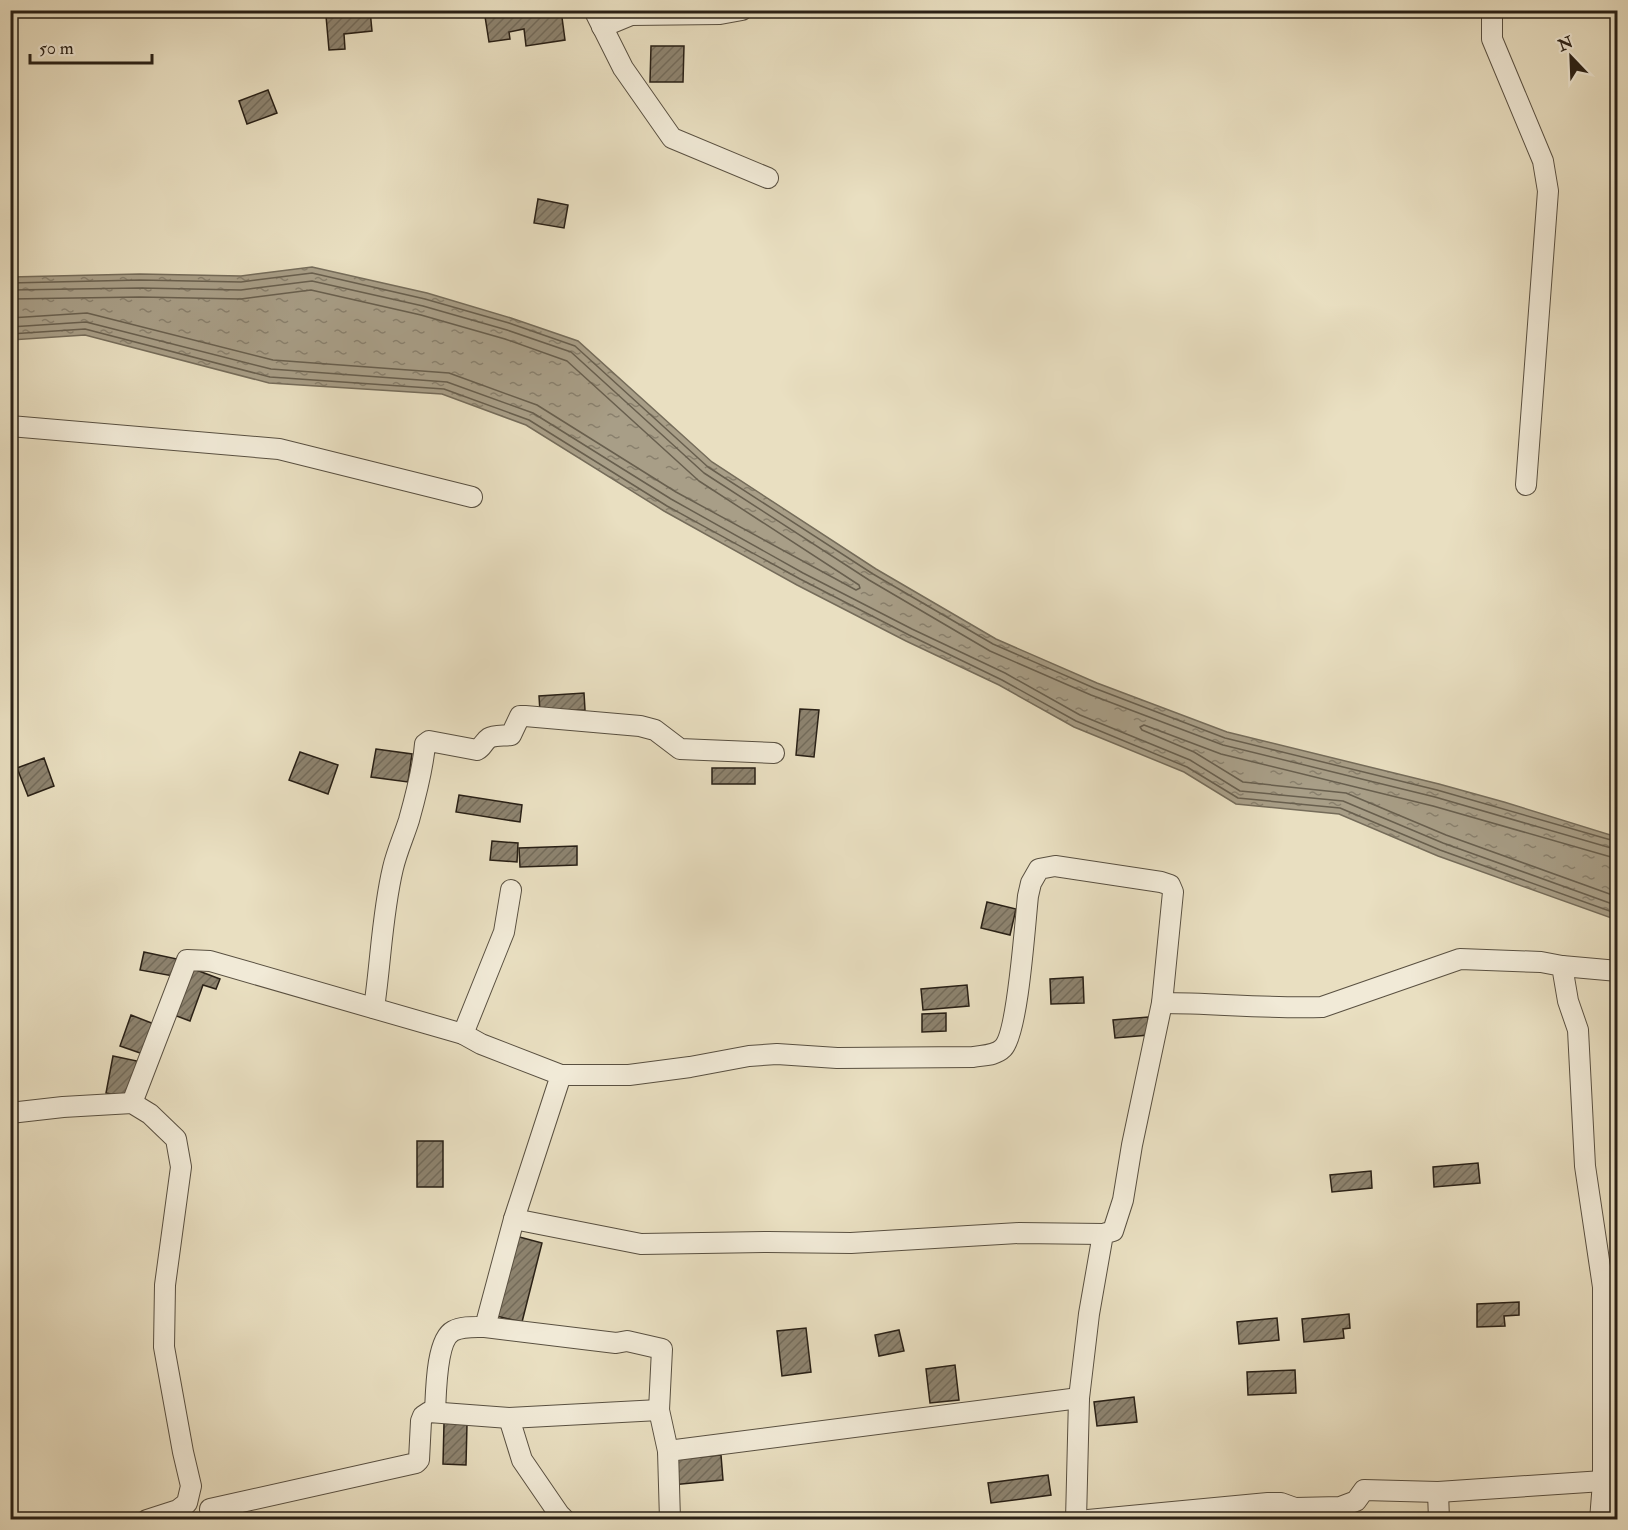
<svg xmlns="http://www.w3.org/2000/svg" width="1628" height="1530" viewBox="0 0 1628 1530" font-family="'IM FELL Double Pica',serif">
	<defs>
		<pattern id="water-ripples" width="26" height="14" patternUnits="userSpaceOnUse" patternTransform="scale(1.5)"><rect width="26" height="14" fill="#a89e87"/><path d="M2 4q2-2 4 0t4 0M15 11q2-2 4 0t4 0" fill="none" stroke="#89806d"/></pattern>
		<pattern id="building-hatch" width="6" height="6" patternUnits="userSpaceOnUse" patternTransform="scale(1.5)"><rect width="6" height="6" fill="#8d836f"/><path d="M-1 1l2-2M0 6l6-6M5 7l2-2" fill="none" stroke="#736b5a"/></pattern>
	</defs>
	<rect width="100%" height="100%" fill="#e9dfc1"/>
	<filter id="stains"><feTurbulence type="fractalNoise" baseFrequency=".00333" numOctaves="4"/><feColorMatrix values="0 0 0 0 .2 0 0 0 0 .09 0 0 0 0 .02 0 0 0 .5 -.17"/></filter>
	<radialGradient id="worn" r=".72"><stop offset=".6" stop-color="#630" stop-opacity="0"/><stop offset="1" stop-color="#630" stop-opacity=".3"/></radialGradient>
	<!-- water -->
	<polygon fill="url(#water-ripples)" stroke="#756c5a" stroke-width="1.5" points="312,267 427,293 511,318 578,341 712,462 876,569 996,639 1097,683 1227,732 1439,784 1504,802 1617,837 1617,920 1438,856 1339,814 1236,804 1184,772 1074,727 999,685 906,641 797,585 664,511 526,425 442,394 269,383 85,335 11,340 11,277 140,274 241,276"/>
	<g fill="none" stroke-linecap="round" stroke-linejoin="round">
		<!-- shore -->
		<g stroke="#685f4e" stroke-width="1.5">
			<polyline points="10,283 140,280 241,282 312,273 425,299 509,323 575,346 708,467 873,574 993,644 1094,688 1225,738 1437,790 1618,842"/>
			<polyline points="10,290 140,288 241,290 312,281 423,306 507,330 571,352 704,473 869,580 990,651 1091,695 1223,745 1435,797 1618,850"/>
			<polyline points="10,299 140,297 241,299 311,290 421,315 505,339 567,361 699,481 859,585 860,588 856,590 676,492 537,405 449,373 273,360 87,313 10,318"/>
			<polyline points="10,327 86,322 271,369 447,382 533,413 671,499 803,573 912,629 1005,673 1080,715 1190,760 1240,791 1343,801 1443,843 1618,906"/>
			<polyline points="10,334 85,329 270,377 444,389 529,420 667,506 800,579 909,635 1002,680 1076,721 1187,767 1238,798 1340,808 1440,850 1618,914"/>
			<polyline points="1618,859 1433,806 1221,754 1144,725 1140,727 1142,730 1194,752 1243,782 1346,793 1446,835 1618,897"/>
		</g>
	</g>
	<!-- building -->
	<g fill="url(#building-hatch)" stroke="#292016" stroke-width="1.5">
		<polygon points="353,10 370,10 372,31 344,34 345,49 329,50 326,16 353,13"/>
		<polygon points="484,10 524,10 525,13 561,10 565,40 526,46 524,29 509,32 510,39 489,42"/>
		<polygon points="651,46 684,46 683,82 650,82"/>
		<polygon points="268,90 277,113 247,124 239,101"/>
		<polygon points="538,199 568,205 564,228 534,223"/>
		<polygon points="584,693 585,710 540,712 539,696"/>
		<polygon points="800,709 819,710 814,757 796,755"/>
		<polygon points="376,749 412,754 408,782 371,777"/>
		<polygon points="300,752 338,765 328,794 289,780"/>
		<polygon points="44,758 54,786 28,796 17,768"/>
		<rect x="712" y="768" width="43" height="16"/>
		<polygon points="459,795 522,805 520,822 456,812"/>
		<polygon points="492,841 518,843 517,862 490,860"/>
		<polygon points="577,846 577,865 520,867 519,848"/>
		<polygon points="987,902 1016,909 1010,935 981,928"/>
		<polygon points="144,952 177,959 173,976 140,970"/>
		<polygon points="183,965 220,979 216,989 203,985 190,1021 166,1012"/>
		<polygon points="1083,977 1084,1003 1051,1004 1050,979"/>
		<polygon points="967,985 969,1006 923,1010 921,989"/>
		<polygon points="946,1013 946,1031 922,1032 922,1014"/>
		<polygon points="131,1015 154,1024 143,1054 120,1046"/>
		<polygon points="1148,1017 1149,1035 1115,1038 1113,1020"/>
		<polygon points="113,1056 137,1061 130,1098 106,1093"/>
		<rect x="417" y="1141" width="26" height="46"/>
		<polygon points="1478,1163 1480,1183 1434,1187 1433,1167"/>
		<polygon points="1371,1171 1372,1188 1332,1192 1330,1175"/>
		<polygon points="512,1235 542,1243 522,1322 492,1315"/>
		<polygon points="1519,1302 1519,1315 1504,1316 1505,1326 1477,1327 1477,1304"/>
		<polygon points="1349,1314 1350,1328 1343,1329 1344,1338 1304,1342 1302,1319"/>
		<polygon points="1277,1318 1279,1340 1239,1344 1237,1322"/>
		<polygon points="806,1328 811,1372 782,1376 777,1331"/>
		<polygon points="899,1330 904,1351 879,1356 875,1335"/>
		<polygon points="955,1365 959,1400 930,1403 926,1369"/>
		<polygon points="1295,1370 1296,1393 1248,1395 1247,1372"/>
		<polygon points="1134,1397 1137,1422 1097,1426 1094,1402"/>
		<polygon points="444,1423 467,1424 466,1465 443,1464"/>
		<polygon points="721,1455 723,1480 661,1486 659,1461"/>
		<polygon points="1048,1475 1051,1495 991,1503 988,1483"/>
	</g>
	<g fill="none" stroke-linecap="round" stroke-linejoin="round">
		<defs>
			<g id="street">
				<polyline points="594,10 623,68 672,138 768,178"/>
				<polyline points="1492,10 1492,39 1543,161 1548,191 1526,485"/>
				<polyline points="602,27 631,15 720,14 742,10"/>
				<polyline points="10,426 279,449 472,497"/>
				<polyline points="1562,966 1618,971"/>
				<path d="M1162,1003C1215,1003 1269,1009 1322,1007L1460,959L1541,962L1562,966L1568,1001L1578,1030L1585,1166L1603,1287V1482L1600,1520"/>
				<path d="M374,1008C381,961 382,914 393,868C397,851 404,836 409,820C416,795 423,769 425,744L429,741L477,750C483,747 483,742 489,738C494,735 504,736 511,735L520,716H525L640,726L655,730L680,749L774,753"/>
				<polyline points="463,1034 504,932 511,890"/>
				<polyline points="132,1103 187,960 210,961 463,1034 481,1044 561,1075"/>
				<polyline points="10,1113 63,1107 132,1103 150,1114 176,1139 181,1167 165,1285 164,1347 183,1452 191,1486 187,1503 178,1510 147,1520"/>
				<polyline points="514,1219 641,1244 768,1242 851,1243 1019,1233 1103,1234"/>
				<polyline points="485,1327 616,1343 627,1341 662,1349 659,1410 668,1451 670,1520"/>
				<path d="M435,1412C436,1394 436,1340 453,1331C462,1326 475,1327 485,1327L514,1219L561,1075H629L690,1067L749,1056L777,1054L837,1058L973,1057C983,1055 995,1056 1003,1048C1018,1033 1025,923 1028,896L1031,883L1039,869L1055,866L1161,882L1170,885L1173,892L1162,1003L1132,1145L1123,1200L1113,1231L1103,1234L1089,1314L1079,1398L1076,1520"/>
				<polyline points="509,1418 522,1460 559,1514 565,1520"/>
				<polyline points="668,1451 1079,1398"/>
				<polyline points="1438,1492 1439,1520"/>
				<polyline points="210,1509 416,1463 419,1460 421,1421 423,1416 429,1412 509,1418 659,1410"/>
				<polyline points="1088,1520 1268,1503 1281,1503 1295,1508 1340,1507 1356,1501 1364,1490 1438,1492 1618,1480"/>
			</g>
		</defs>
		<!-- street casing -->
		<use href="#street" stroke="#595041" stroke-width="22"/>
		<!-- street -->
		<use href="#street" stroke="#f1ead7" stroke-width="20"/>
	</g>
	<!-- margin -->
	<rect width="1628" height="1530" fill="none" stroke="#e9dfc1" stroke-width="36"/>
	<rect x="12" y="12" width="1604" height="1506" fill="none" stroke="#292016" stroke-width="3"/>
	<rect x="18" y="18" width="1592" height="1494" fill="none" stroke="#292016" stroke-width="1.5"/>
	<!-- north arrow -->
	<g transform="translate(1571 57) rotate(337)" stroke="#f1ead7" stroke-width="4.5" paint-order="stroke">
	<path d="M0-4.5L10 22L0 15L-10 22Z" fill="#292016"/>
	<text y="-9" font-size="16" font-weight="bold" text-anchor="middle" fill="#292016">N</text>
	</g>
	<!-- scale -->
	<path d="M30 54v9h122v-9" fill="none" stroke="#292016" stroke-width="3"/>
	<text x="39" y="54" font-size="18" fill="#292016" stroke="#f1ead7" stroke-width="4.5" paint-order="stroke">50 m</text>
	<rect width="100%" height="100%" filter="url(#stains)"/>
	<rect width="100%" height="100%" fill="url(#worn)"/>
</svg>
